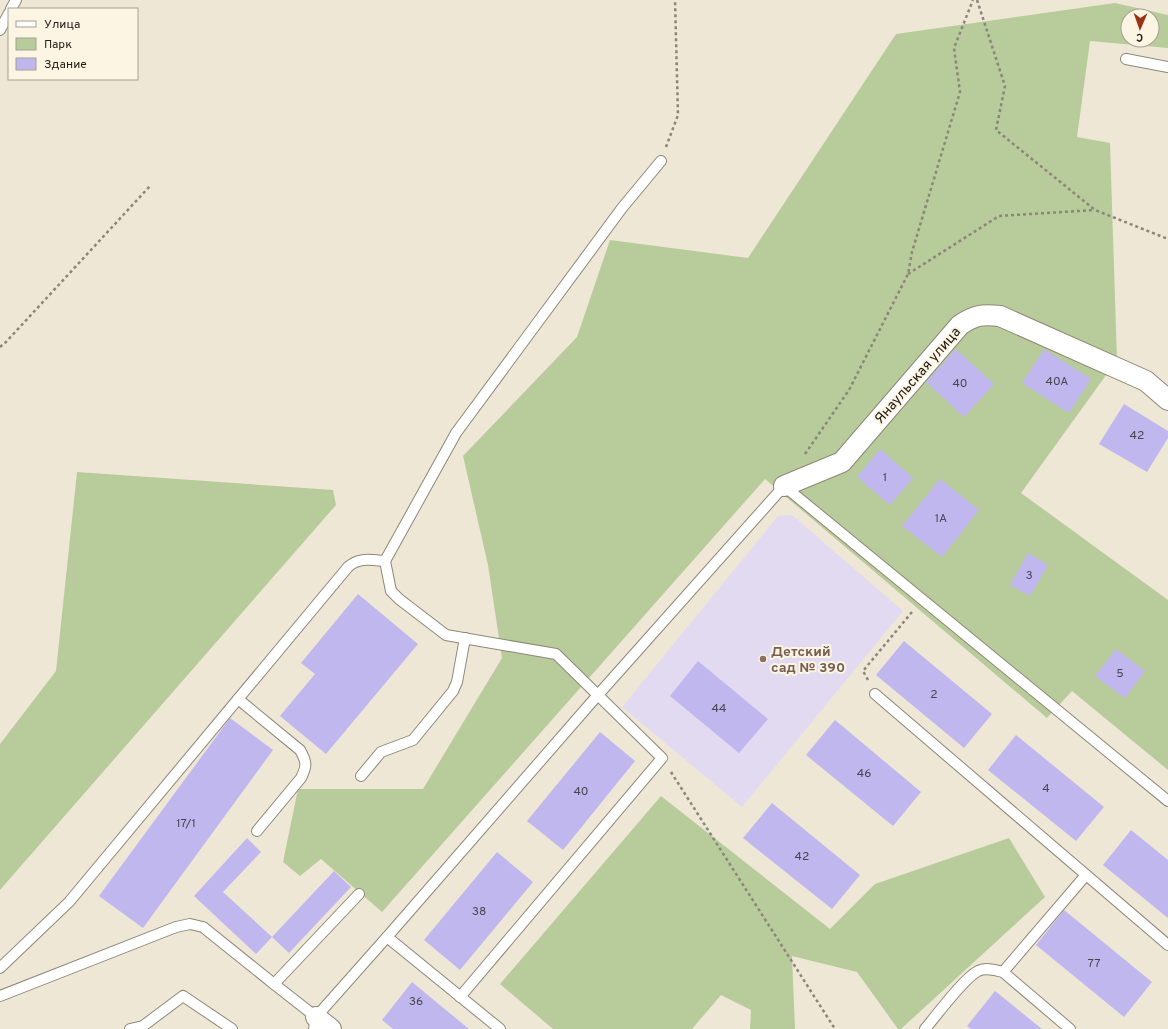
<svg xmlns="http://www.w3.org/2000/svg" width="1168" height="1029" viewBox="0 0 1168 1029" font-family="Overpass,sans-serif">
	<rect width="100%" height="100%" fill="#efe7d6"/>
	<!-- education -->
	<polygon fill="#e2daf0" points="792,515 903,611 742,807 622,707 778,516"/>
	<!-- green -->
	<g fill="#b8cc9b" fill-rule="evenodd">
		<path d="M1115,3L1168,15V48L1090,41L1077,137L1110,143L1117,360L1021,493L1168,600V770L1072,691L1047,718L765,479L382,912L321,859L300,876L283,862L298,789H423L502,658L488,565L463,456L577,337L610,240L748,258L896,34ZM1128,16H1152V40H1128Z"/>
		<polygon points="77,472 333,490 336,505 0,890 0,744 56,671"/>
		<polygon points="661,796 830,929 875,884 1009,838 1045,897 901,1029 898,1029 857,972 792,956 795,1029 750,1029 751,1010 721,995 692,1029 553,1029 500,984"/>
	</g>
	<!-- building -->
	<g fill="#c0b7ef">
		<polygon points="956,349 994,384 964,417 926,382"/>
		<polygon points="1044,349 1091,379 1069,413 1022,383"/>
		<polygon points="1124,404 1168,431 1168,438 1147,472 1099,444"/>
		<polygon points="880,449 913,478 890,505 857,477"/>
		<polygon points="940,479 979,510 942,557 902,526"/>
		<polygon points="1028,553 1048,565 1030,596 1010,585"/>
		<polygon points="358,594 418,644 326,754 280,716 315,674 301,663"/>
		<polygon points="904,641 992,714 964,748 876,675"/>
		<polygon points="1116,649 1145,671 1125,698 1095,676"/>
		<polygon points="698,661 768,719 739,753 670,696"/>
		<polygon points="230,718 273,750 143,928 99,896"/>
		<polygon points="835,720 921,792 893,826 806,755"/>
		<polygon points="600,732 635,761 563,850 527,821"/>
		<polygon points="1016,735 1104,807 1076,841 988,770"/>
		<polygon points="772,803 860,875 832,909 743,838"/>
		<polygon points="1131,830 1168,860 1168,918 1103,865"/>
		<polygon points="247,838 261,852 223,892 272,937 256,954 194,896"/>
		<polygon points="497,852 533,882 460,970 424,940"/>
		<polygon points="334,871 351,887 289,953 272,937"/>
		<polygon points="1064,910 1152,982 1124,1017 1036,945"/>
		<polygon points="412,982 469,1029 393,1029 382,1020"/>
		<polygon points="995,991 1042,1029 971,1029 967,1026"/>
	</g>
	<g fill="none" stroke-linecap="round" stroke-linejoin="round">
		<defs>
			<g id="lane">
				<polyline points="11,9 16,0"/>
				<polyline points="0,30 9,13"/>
				<polyline points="1126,59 1168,67"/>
				<polyline points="875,694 1168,945"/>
				<path d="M238,699L300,750C307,762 307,766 301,778L257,831"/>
				<polyline points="361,776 381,752 413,740 453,691 457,682 465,638"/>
				<polyline points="387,937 500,1029"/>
				<path d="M0,968L69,902L348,567C359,557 371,560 385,561"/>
				<polyline points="1003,972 1086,875"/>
				<polyline points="0,996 176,927 190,924 203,927 274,984"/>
				<polyline points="460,997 662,758 556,654 446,635 399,599 391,591 385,561 456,433 622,208 661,161"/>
				<polyline points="316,1017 274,984 359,894"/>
				<polyline points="130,1029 143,1026 183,996 232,1029"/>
				<polyline points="314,1029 316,1017 387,937 597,696 784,486 1168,801"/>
				<path d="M925,1029C936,1016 964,978 978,971C985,967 995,970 1003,972L1070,1029"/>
			</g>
			<g id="street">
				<path d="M784,486L842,462L960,325C975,315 982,314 1000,316L1146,381L1168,400"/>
				<polyline points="316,1017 331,1029"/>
			</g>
		</defs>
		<!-- lane casing -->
		<use href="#lane" stroke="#8e8777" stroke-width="12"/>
		<!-- street casing -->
		<use href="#street" stroke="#8e8777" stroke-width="22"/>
		<!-- path -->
		<g stroke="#8b857a" stroke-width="2.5" stroke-dasharray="3 3" stroke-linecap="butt">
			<polyline points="977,0 1005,86 996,130 1095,210 1168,239"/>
			<polyline points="666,147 678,115 675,0"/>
			<polyline points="908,274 999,216 1094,210"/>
			<polyline points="0,347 6,342 150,186"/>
			<polyline points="805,454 849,390 908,274 912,252 960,92 954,48 973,0"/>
			<polyline points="868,680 863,671 912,612"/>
			<polyline points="671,772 835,1029"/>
		</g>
		<!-- lane -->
		<use href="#lane" stroke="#fff" stroke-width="10"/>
		<!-- street -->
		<use href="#street" stroke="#fff" stroke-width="20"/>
	</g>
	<!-- markers -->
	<circle fill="#8d6e63" stroke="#fdf5e3" stroke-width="1.5" cx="763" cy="659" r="4"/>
	<g text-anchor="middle" stroke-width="4" stroke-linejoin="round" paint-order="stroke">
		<!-- number labels -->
		<g font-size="12" fill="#4a464f">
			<text x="1057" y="385">40А</text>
			<text x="960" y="387">40</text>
			<text x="1137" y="439">42</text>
			<text x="885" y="481">1</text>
			<text x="941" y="522">1А</text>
			<text x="1029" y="579">3</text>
			<text x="1120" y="677">5</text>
			<text x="934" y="698">2</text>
			<text x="719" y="712">44</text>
			<text x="864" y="777">46</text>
			<text x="1046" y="792">4</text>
			<text x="581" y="795">40</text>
			<text x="186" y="827">17/1</text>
			<text x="802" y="860">42</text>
			<text x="479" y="915">38</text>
			<text x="1094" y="967">77</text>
			<text x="416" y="1005">36</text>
		</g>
		<!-- street labels -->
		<g font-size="14" fill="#23201a" stroke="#fdf5e3">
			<text transform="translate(917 375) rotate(-49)" y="5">Янаульская улица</text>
		</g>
		<!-- education labels -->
		<g font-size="14" font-weight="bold" fill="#785e54" stroke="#fdf5e3" text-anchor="start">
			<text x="771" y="656">Детский<tspan x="771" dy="16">сад № 390</tspan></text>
		</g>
	</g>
	<!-- legend -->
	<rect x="8" y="8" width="130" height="72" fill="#fdf5e3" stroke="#a6a093"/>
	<rect x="16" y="21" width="20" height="6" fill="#ffffff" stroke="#a6a093"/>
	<text x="44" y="28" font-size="12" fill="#23201a">Улица</text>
	<rect x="16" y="38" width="20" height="12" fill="#b8cc9b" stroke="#a6a093"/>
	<text x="44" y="48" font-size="12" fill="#23201a">Парк</text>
	<rect x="16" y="58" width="20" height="12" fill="#c0b7ef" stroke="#a6a093"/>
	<text x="44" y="68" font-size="12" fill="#23201a">Здание</text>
	<!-- north arrow -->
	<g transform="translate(1140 28) rotate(182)"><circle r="19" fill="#fdf5e3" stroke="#a6a093"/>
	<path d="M0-3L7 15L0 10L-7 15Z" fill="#9b3415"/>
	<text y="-6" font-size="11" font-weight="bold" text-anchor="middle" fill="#23201a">С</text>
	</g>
</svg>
